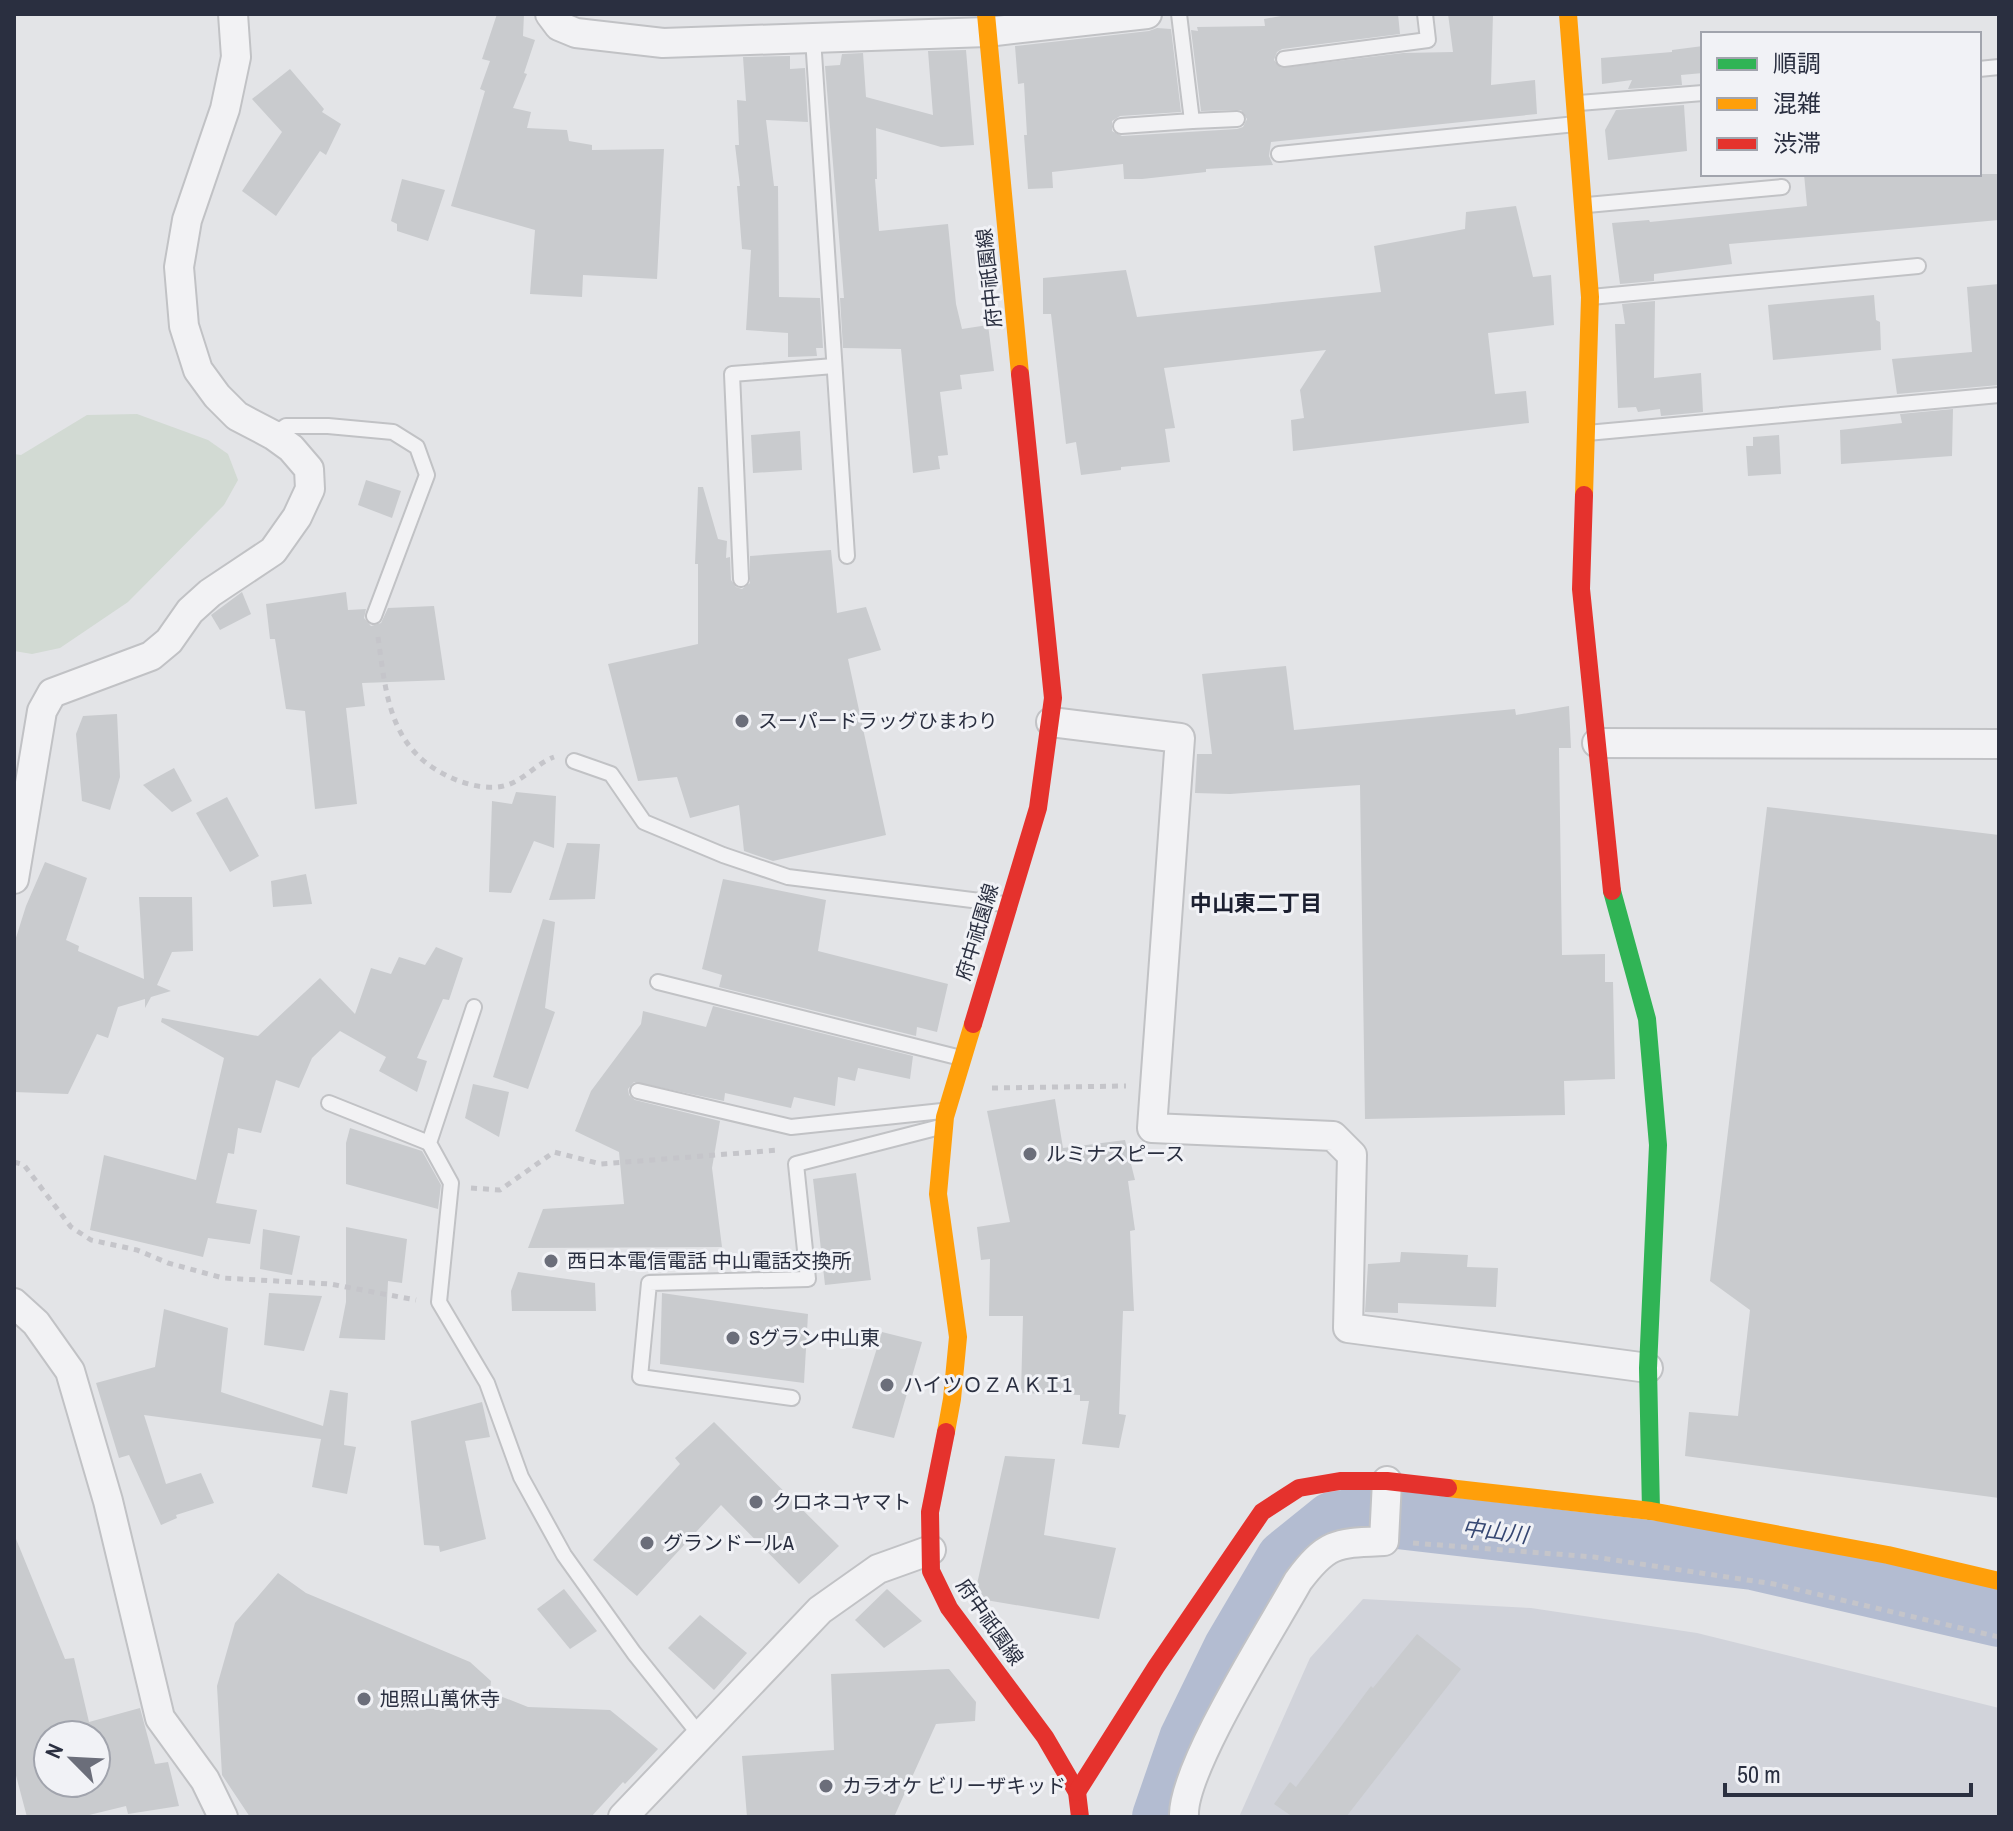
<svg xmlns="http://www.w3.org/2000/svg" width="2013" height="1831" viewBox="0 0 2013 1831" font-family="'Archivo Narrow','Noto Sans JP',sans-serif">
	<rect width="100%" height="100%" fill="#e3e4e7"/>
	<!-- built -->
	<polygon fill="#d1d3da" points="1363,1599 1531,1608 1697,1633 1999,1708 1999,1817 1239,1817 1310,1658"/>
	<!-- green -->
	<polygon fill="#d2dad3" points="137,414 208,440 228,454 238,480 224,505 128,602 60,648 32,654 14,651 14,454 21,455 87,415"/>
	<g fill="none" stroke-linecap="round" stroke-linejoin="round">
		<!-- river -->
		<polyline stroke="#b3bcd1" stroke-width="58" points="1161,1817 1188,1739 1232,1649 1285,1559 1332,1521 1363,1516 1753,1561 1999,1618"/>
	</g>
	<!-- building -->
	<g fill="#c9cbce" fill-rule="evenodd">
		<polygon points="497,14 524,14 523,36 535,40 524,73 527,74 513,108 531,112 527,128 567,130 569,141 592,145 592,150 664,149 657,279 583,275 582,297 530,294 535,230 451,206 485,91 480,89 490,61 482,59"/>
		<polygon points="1292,14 1398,14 1400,34 1282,49 1277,52 1274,60 1281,68 1403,53 1453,52 1448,14 1493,14 1491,85 1535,80 1537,114 1271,142 1269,156 1273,165 1206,169 1206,172 1142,179 1124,179 1123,164 1052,172 1053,188 1028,189 1024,135 1027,135 1024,83 1018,84 1015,46 1149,31 1157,28 1171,29 1181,112 1120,116 1112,121 1112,131 1122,136 1237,129 1243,127 1247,119 1241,110 1201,111 1191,30 1198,31 1197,27 1265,26 1264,19"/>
		<polygon points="1703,46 1703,73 1681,75 1682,85 1628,89 1632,80 1602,84 1601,58 1672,52 1672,50"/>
		<polygon points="966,50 974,145 941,147 876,128 877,179 875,179 879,231 948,224 956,304 962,329 988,325 994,371 960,375 962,389 940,392 948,455 938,456 940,469 913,473 901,349 843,348 840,298 844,298 825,66 840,65 842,54 863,53 866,97 933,115 928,51"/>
		<polygon points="790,56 790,69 805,68 808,122 766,120 774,186 778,186 779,297 820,298 823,348 816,348 817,356 788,357 788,333 746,330 751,250 742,249 737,186 740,186 735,145 739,145 737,100 746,101 743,57"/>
		<polygon points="290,69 324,109 322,112 341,124 326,155 320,151 276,216 242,191 282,132 252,99"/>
		<polygon points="1684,105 1687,151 1608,160 1605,130 1616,110"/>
		<polygon points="1804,174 1999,174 1999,220 1729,244 1732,264 1654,274 1654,281 1620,284 1612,223 1649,220 1650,222 1807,206"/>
		<polygon points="402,179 445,190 428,241 397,231 397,224 391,221"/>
		<polygon points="1516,206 1533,277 1551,275 1554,325 1488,333 1495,394 1526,391 1529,423 1293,451 1291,420 1304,418 1300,390 1326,350 1164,368 1175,428 1165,429 1170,462 1121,467 1121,470 1081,475 1076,442 1066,444 1051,314 1043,314 1043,278 1126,270 1137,317 1381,292 1374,246 1465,229 1466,212"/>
		<polygon points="1999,284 1999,385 1897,394 1892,359 1972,352 1967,287"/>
		<polygon points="1874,295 1876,320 1880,322 1881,350 1773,360 1768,305"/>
		<polygon points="1655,301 1654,378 1701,373 1703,412 1661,416 1660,409 1638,412 1636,407 1618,408 1615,324 1625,324 1622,304"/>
		<polygon points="1953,409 1952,456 1841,464 1840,430 1902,423 1900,414"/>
		<polygon points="800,431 802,470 753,473 751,435"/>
		<polygon points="1779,435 1781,474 1748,476 1746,446 1753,446 1753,437"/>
		<polygon points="366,480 401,491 392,518 358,505"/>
		<polygon points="698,487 703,487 718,539 727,541 726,558 730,557 731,580 736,587 742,589 750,583 750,556 831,550 837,613 866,607 881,650 848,659 886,835 773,861 744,851 739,805 690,818 677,777 638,781 608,664 698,644 698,564 695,564"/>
		<polygon points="242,592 251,614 220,630 211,615"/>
		<polygon points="346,592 348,610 366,609 364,618 371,626 381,623 388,608 434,606 445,680 362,683 365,706 346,708 357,804 315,809 305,711 286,709 275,639 270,639 266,604"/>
		<polygon points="1286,666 1294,730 1515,709 1516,715 1569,706 1571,748 1559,748 1562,955 1605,954 1605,982 1613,982 1615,1079 1564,1081 1565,1115 1365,1119 1360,785 1230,794 1195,793 1197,754 1212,754 1202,674"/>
		<polygon points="117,714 120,777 110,810 82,801 76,734 83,716"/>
		<polygon points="174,768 192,801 172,812 143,785"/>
		<polygon points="516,792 556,796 554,848 534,841 511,893 489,892 492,801 512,804"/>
		<polygon points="227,797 259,856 230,872 196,813"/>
		<polygon points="1767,807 1999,835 1999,1498 1685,1456 1689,1412 1738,1416 1750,1310 1710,1281"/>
		<polygon points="567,843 600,844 595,899 549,900"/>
		<polygon points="45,862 87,878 66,940 79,946 78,951 144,979 139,897 192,897 193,951 172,952 157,985 171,991 151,997 145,1008 145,999 118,1007 108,1038 97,1034 68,1094 14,1092 14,944 26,906"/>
		<polygon points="306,874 312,904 273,907 271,881"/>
		<polygon points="723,879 826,900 818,951 948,984 937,1032 917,1027 916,1036 719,987 722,975 702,969"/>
		<polygon points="543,919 555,922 545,1008 555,1012 528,1089 493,1077"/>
		<polygon points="436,947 463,958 449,1000 443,999 417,1058 427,1061 417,1092 379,1071 386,1057 340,1031 312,1058 299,1088 276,1080 261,1133 238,1128 234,1154 228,1153 216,1203 257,1210 250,1244 208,1238 203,1257 90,1230 104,1155 196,1180 224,1058 161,1022 162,1018 258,1036 320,978 355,1014 371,968 391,974 399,957 425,965"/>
		<polygon points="713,1006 913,1056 910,1079 858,1068 855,1081 838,1077 835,1106 794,1097 791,1108 725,1093 724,1101 634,1082 628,1089 629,1095 635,1100 720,1121 712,1168 722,1247 528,1248 543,1209 624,1204 619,1152 575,1131 591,1091 641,1024 643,1011 706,1027"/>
		<polygon points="473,1084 509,1092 499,1137 465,1118"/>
		<polygon points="1055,1099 1063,1148 1125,1140 1135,1180 1128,1181 1135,1230 1130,1231 1134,1311 1123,1311 1119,1414 1126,1415 1119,1448 1082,1444 1089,1401 1080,1401 1080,1395 1021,1393 1023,1316 989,1316 990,1259 981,1260 977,1227 1010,1222 987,1111"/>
		<polygon points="350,1128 422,1151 441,1185 438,1209 346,1184 346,1143"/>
		<polygon points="856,1173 871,1280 825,1285 813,1179"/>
		<polygon points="346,1227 407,1239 402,1283 388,1281 385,1340 339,1338 346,1302"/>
		<polygon points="263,1229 300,1236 292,1275 260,1269"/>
		<polygon points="1401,1252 1468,1255 1467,1267 1498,1268 1496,1307 1398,1303 1398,1313 1365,1312 1368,1264 1400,1262"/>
		<polygon points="518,1272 595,1283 596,1311 512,1311 511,1291"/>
		<polygon points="269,1293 322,1296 304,1351 264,1345"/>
		<polygon points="662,1293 808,1314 804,1383 660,1364"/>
		<polygon points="164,1309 228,1328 221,1392 323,1426 330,1390 348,1393 344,1445 356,1447 347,1494 312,1487 321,1439 144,1415 166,1484 201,1473 214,1503 176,1515 177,1518 161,1525 129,1455 119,1458 96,1383 155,1367"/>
		<polygon points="882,1332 922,1342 894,1438 852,1428"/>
		<polygon points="482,1402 490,1437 465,1441 486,1539 440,1552 439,1546 424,1545 411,1421"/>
		<polygon points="714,1422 839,1546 799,1584 721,1505 637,1596 593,1560 680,1464 675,1458"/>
		<polygon points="1005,1456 1055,1459 1044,1535 1116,1548 1099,1619 974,1598"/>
		<path d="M14,1534L65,1659L74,1658L89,1722L140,1708L155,1764L168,1762L179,1806L128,1814L126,1806L81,1817H27L14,1768ZM48,1735H96V1783H48Z"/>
		<polygon points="278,1573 306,1593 470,1662 491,1681 490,1692 528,1707 610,1710 658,1749 625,1784 623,1782 591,1817 250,1817 222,1775 217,1686 235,1623"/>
		<polygon points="564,1589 597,1631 570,1649 537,1609"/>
		<polygon points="887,1589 922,1621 884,1648 855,1620"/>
		<polygon points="700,1615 747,1653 714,1690 668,1648"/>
		<polygon points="1417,1634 1461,1669 1346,1817 1293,1817 1274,1804 1290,1782 1296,1787 1371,1686 1373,1688"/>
		<polygon points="949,1669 976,1702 975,1721 936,1724 894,1817 747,1817 742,1756 834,1750 831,1674"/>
	</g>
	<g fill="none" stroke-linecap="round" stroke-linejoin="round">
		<defs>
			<g id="lane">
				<polyline points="813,38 847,556"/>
				<polyline points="1284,59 1428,40 1425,14"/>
				<polyline points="1979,69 1999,67"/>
				<polyline points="1579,103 1703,93"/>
				<polyline points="1192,121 1237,119"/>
				<polyline points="1121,126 1192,121 1179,14"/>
				<polyline points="1279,154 1576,124"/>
				<polyline points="1587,205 1782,187"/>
				<polyline points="1591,297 1918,266"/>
				<polyline points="1587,433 1999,395"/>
				<polyline points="273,435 286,426 328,426 393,432 417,447 427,475 374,616"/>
				<polyline points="741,579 732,374 834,366"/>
				<polyline points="574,761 611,774 644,822 723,855 788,877 1004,904"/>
				<polyline points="658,982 961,1058"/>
				<polyline points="474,1007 429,1143 451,1183 439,1302 487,1383 521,1477 564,1555 634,1653 699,1734"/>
				<polyline points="638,1091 791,1127 942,1111"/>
				<polyline points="329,1103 429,1143"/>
				<polyline points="792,1398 640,1377 649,1283 808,1279 796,1164 940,1127"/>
			</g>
			<g id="street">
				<polyline points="550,14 559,26 576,33 663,43 987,32 1147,14"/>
				<polyline points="1051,722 1180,738 1152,1128 1333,1136 1352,1155 1348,1328 1648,1368"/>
				<polyline points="1597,743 1999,744"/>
				<polyline points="14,879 42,711 52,693 151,656 169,641 190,611 210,593 273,551 297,517 310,489 309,469 291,448 273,435 237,416 217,396 198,370 184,326 179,267 187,220 225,109 236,57 233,14"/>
				<polyline points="14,1303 36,1323 70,1371 108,1501 160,1718 205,1780 223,1817"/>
				<polyline points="623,1817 820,1610 878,1569 931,1550"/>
				<path d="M1184,1817C1181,1770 1272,1628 1298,1581C1327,1542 1337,1543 1384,1541L1387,1481"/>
			</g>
		</defs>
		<!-- lane casing -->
		<use href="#lane" stroke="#c1c2c5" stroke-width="18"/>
		<!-- street casing -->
		<use href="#street" stroke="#c1c2c5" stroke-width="32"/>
		<!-- path -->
		<g stroke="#c5c5ca" stroke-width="5" stroke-dasharray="6 6" stroke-linecap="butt">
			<path d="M378,637C387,701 390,754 459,781C473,786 492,790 507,785C524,780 537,763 554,757"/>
			<polyline points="992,1088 1126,1086"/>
			<polyline points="14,1162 24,1165 71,1227 91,1240 137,1250 168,1263 223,1278 330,1284 416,1300"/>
			<polyline points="471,1188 500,1190 554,1152 601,1164 779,1150"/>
			<polyline points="1413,1543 1594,1557 1774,1584 1999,1637"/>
		</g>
		<!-- lane -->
		<use href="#lane" stroke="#f2f2f4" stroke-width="14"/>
		<!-- street -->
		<use href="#street" stroke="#f2f2f4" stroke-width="28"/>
		<!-- fast -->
		<polyline stroke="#30b455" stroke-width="18" points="1612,891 1647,1019 1658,1145 1648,1368 1651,1511"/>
		<!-- slow -->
		<g stroke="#ff9f0a" stroke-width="18">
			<polyline points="986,14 1020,374"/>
			<polyline points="1568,14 1590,297 1584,495"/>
			<polyline points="946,1432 952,1399 958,1337 938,1194 945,1117 973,1024"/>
			<polyline points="1448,1488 1651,1511 1888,1555 1999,1581"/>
		</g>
		<!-- jam -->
		<g stroke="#e5322d" stroke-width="18">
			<polyline points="1584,495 1581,589 1612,891"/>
			<polyline points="973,1024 1038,808 1053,698 1020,374"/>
			<polyline points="946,1432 930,1512 931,1571 949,1608 1045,1737 1077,1792 1080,1817"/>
			<polyline points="1077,1792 1156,1667 1262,1512 1299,1488 1340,1481 1387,1481 1448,1488"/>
		</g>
	</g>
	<!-- markers -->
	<g fill="#6b6e7a" stroke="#f1f2f6" stroke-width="3">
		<circle cx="742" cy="721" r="8"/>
		<circle cx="1030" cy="1154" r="8"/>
		<circle cx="551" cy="1261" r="8"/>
		<circle cx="733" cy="1338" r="8"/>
		<circle cx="887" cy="1385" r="8"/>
		<circle cx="756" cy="1502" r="8"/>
		<circle cx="647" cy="1543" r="8"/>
		<circle cx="364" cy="1699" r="8"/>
		<circle cx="826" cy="1786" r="8"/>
	</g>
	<g text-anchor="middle" stroke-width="6" stroke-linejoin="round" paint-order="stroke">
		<!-- street labels -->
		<g font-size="20" fill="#2a2f40" stroke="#f1f2f6">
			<text transform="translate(989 278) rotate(-96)" y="7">府中祇園線</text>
			<text transform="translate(977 932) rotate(-73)" y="7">府中祇園線</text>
			<text transform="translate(990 1622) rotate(55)" y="7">府中祇園線</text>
		</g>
		<!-- poi labels -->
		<g font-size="20" fill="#2a2f40" stroke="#f1f2f6" text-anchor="start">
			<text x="758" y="728">スーパードラッグひまわり</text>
			<text x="1046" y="1161">ルミナスピース</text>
			<text x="567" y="1268">西日本電信電話 中山電話交換所</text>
			<text x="749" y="1345">Sグラン中山東</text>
			<text x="903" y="1392">ハイツＯＺＡＫＩ1</text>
			<text x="772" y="1509">クロネコヤマト</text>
			<text x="663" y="1550">グランドールA</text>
			<text x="380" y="1706">旭照山萬休寺</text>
			<text x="842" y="1793">カラオケ ビリーザキッド</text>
		</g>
		<!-- neighbourhood labels -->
		<g font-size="22" font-weight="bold" fill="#1c2031" stroke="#f1f2f6">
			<text x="1256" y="911">中山東二丁目</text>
		</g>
		<!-- water labels -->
		<g font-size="22" font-style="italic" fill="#364772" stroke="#f1f2f6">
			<text transform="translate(1495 1531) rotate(7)" y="8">中山川</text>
		</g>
	</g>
	<!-- border -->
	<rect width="2013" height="1831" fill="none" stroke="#2a2f40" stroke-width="32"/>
	<!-- legend -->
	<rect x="1701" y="32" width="280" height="144" fill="#f1f2f6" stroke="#a1a4ad" stroke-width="2"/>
	<rect x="1717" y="58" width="40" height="12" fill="#30b455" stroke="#a1a4ad" stroke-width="2"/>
	<text x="1773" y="72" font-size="24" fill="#2a2f40">順調</text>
	<rect x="1717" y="98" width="40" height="12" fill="#ff9f0a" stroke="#a1a4ad" stroke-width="2"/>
	<text x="1773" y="112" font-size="24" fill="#2a2f40">混雑</text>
	<rect x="1717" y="138" width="40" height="12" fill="#e5322d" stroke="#a1a4ad" stroke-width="2"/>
	<text x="1773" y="152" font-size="24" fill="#2a2f40">渋滞</text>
	<!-- north arrow -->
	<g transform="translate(72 1759) rotate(294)"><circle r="38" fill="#f1f2f6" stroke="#a1a4ad" stroke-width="2"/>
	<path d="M0-6L14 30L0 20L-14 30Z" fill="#6b6e7a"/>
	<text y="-12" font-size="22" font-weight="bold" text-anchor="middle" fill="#2a2f40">N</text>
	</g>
	<!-- scale -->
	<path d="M1725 1783v12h246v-12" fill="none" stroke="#2a2f40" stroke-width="4"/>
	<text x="1737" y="1783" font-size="24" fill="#2a2f40" stroke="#f1f2f6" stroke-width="6" paint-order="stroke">50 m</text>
</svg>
